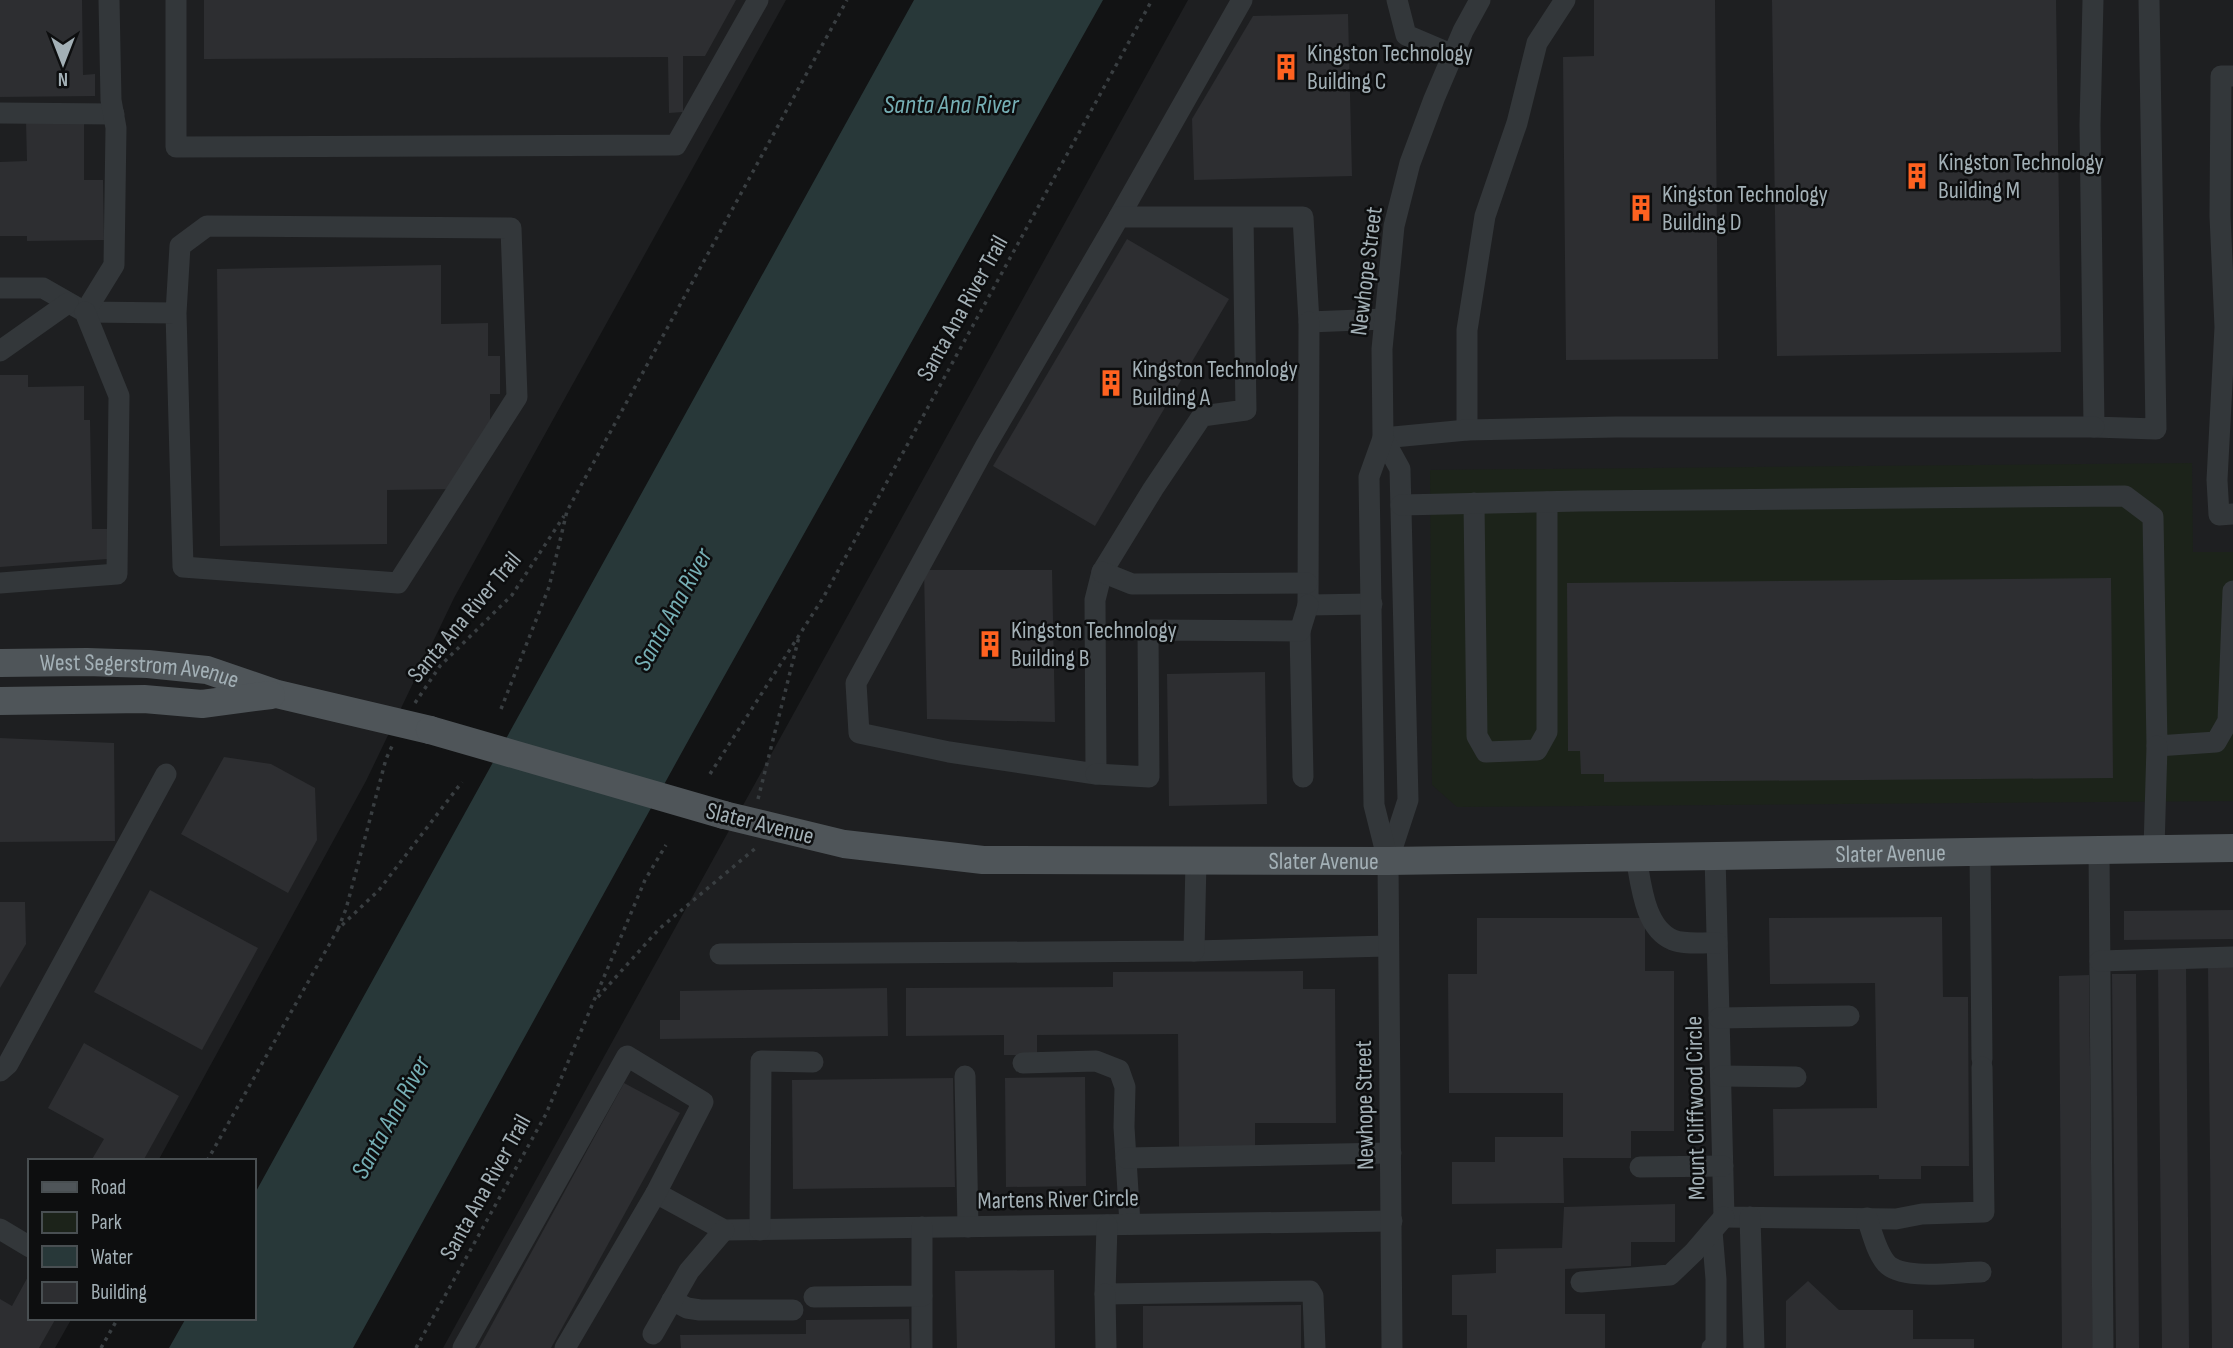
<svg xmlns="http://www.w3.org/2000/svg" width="2233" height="1348" viewBox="0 0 2233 1348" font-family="'Sofia Sans Condensed',sans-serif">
	<rect width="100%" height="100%" fill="#121314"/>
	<!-- built -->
	<g fill="#1e1f21">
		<polygon points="0,0 786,0 454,598 366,781 158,1161 30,1161 30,1318 72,1318 55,1348 0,1348"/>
		<polygon points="1188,0 2233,0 2233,1348 443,1348"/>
	</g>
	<!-- green -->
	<polygon fill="#1c231a" points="2192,463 2193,552 2233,552 2233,801 1457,807 1432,785 1430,470"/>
	<!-- water -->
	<polygon fill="#283839" points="914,0 1103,0 693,732 353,1348 169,1348 186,1318 254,1318 254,1195"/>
	<!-- building -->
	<g fill="#2d2e31">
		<polygon points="0,0 82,0 83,75 95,74 95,96 0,97"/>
		<polygon points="204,0 736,0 705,56 683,56 683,112 669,113 668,57 204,59"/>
		<polygon points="1594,0 1715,0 1718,359 1566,360 1563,57 1594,56"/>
		<polygon points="1772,0 2056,0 2061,352 1777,356"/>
		<polygon points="1348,14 1352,176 1194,180 1192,119 1253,16"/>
		<polygon points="84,120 84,180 103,180 104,240 27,241 27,236 0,236 0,162 27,161 26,121"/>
		<polygon points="1127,239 1229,299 1095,526 993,466"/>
		<polygon points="441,265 441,324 488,323 488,356 500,356 500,394 490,394 490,425 453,489 387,490 387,544 220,546 217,269"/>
		<polygon points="0,375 28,375 28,387 84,386 84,420 90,420 92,529 107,529 107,559 0,567"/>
		<polygon points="924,570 1052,570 1055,722 927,719"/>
		<polygon points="2111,578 2113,778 1604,782 1604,774 1581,774 1580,751 1568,751 1567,583"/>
		<polygon points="1265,672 1267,804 1169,806 1167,674"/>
		<polygon points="0,738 114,743 115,841 0,842"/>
		<polygon points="224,757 271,764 315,788 317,840 288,893 181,834"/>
		<polygon points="150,890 258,948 202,1050 94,992"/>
		<polygon points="0,902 25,902 26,944 0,988"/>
		<polygon points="2233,910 2233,939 2124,940 2124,911"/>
		<polygon points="1942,917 1943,997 1968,997 1969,1166 1921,1166 1921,1179 1879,1179 1879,1175 1774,1176 1773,1109 1877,1108 1875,983 1770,984 1769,918"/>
		<polygon points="1477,918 1645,918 1645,971 1674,971 1674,1131 1631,1131 1631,1158 1563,1158 1564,1203 1452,1204 1452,1162 1495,1162 1495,1137 1563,1137 1563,1093 1449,1093 1448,974 1477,974"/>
		<polygon points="2158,965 2186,965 2189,1348 2162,1348"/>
		<polygon points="2208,965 2233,965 2233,1348 2212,1348"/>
		<polygon points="1303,971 1303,989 1335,989 1336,1123 1255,1123 1255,1146 1179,1147 1178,1034 1037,1035 1037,1055 1004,1055 1004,1035 906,1036 906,988 1113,987 1113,972"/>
		<polygon points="2112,974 2136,974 2139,1348 2116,1348"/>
		<polygon points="2089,975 2093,1348 2062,1348 2059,976"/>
		<polygon points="887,988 888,1036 660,1039 660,1020 680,1020 680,991"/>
		<polygon points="84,1043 179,1096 143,1161 91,1161 104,1139 48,1108"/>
		<polygon points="1085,1077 1086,1186 1006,1187 1005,1078"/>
		<polygon points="953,1078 955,1187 793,1189 792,1080"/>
		<polygon points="624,1083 680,1113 551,1348 479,1348"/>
		<polygon points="1675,1204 1675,1242 1631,1242 1631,1266 1565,1269 1565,1314 1605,1314 1605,1348 1467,1348 1467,1315 1452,1315 1452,1275 1496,1273 1496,1249 1562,1248 1564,1207"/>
		<polygon points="1054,1270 1055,1348 957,1348 955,1271"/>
		<polygon points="30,1273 30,1318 56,1318 39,1348 0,1348 0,1299 12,1306"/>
		<polygon points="1808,1281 1839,1310 1913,1310 1913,1339 1974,1339 1974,1348 1786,1348 1786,1301"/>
		<polygon points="1301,1305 1301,1348 1143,1348 1143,1306"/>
		<polygon points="909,1319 910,1348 681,1348 680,1335 806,1334 806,1320"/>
	</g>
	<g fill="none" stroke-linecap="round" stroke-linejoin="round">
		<!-- path -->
		<g stroke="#393e41" stroke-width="3.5" stroke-dasharray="3.5 5" stroke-linecap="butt">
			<polyline points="415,703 440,666 512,595 564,516"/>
			<polyline points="501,709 549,587 567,511 847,0"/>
			<polyline points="710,774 823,598 1152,0"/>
			<polyline points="758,799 799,637"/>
			<polyline points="338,929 346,909 386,759 393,744"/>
			<polyline points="598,997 659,929 757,847"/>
			<polyline points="207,1161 338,929 379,890 462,782"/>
			<polyline points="101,1348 118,1318"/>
			<polyline points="416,1348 546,1114 645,880 666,845"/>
		</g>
		<!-- minor -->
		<g stroke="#33373a" stroke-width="21">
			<polyline points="176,0 176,147 676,145 758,0"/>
			<polyline points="1397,0 1406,35 1453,55"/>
			<polyline points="2093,0 2090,125 2094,427 2156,429 2149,0"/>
			<polyline points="2233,76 2221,76 2220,216 2225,327 2217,480 2219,515 2233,514"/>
			<polyline points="0,113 114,114"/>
			<polyline points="1119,217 1242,0"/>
			<path d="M1243,217L1246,410L1202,416L1153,489L1102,572L1095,600L1096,774L949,752L859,733L856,683L985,447L1119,217C1180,217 1241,217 1303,217L1309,322L1385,319"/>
			<polyline points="0,288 43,288 85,312 176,313 183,567 398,583 517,397 511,228 207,226 180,246 176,313"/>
			<polyline points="85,312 114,265 116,128 111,100 109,0"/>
			<polyline points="1309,322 1308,605 1372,604"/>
			<polyline points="0,351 68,303"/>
			<polyline points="1467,430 1467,330 1485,216 1517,123 1537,43 1565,0"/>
			<polyline points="1383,438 1467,430 1616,427 2094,427"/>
			<polyline points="1383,438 1400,469 1408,800 1388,861"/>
			<polyline points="1474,503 1477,736 1486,752 1537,750 1547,732 1547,502"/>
			<polyline points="1401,505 1580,501 2125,496 2153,517 2157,746 2216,742 2228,721 2233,591"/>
			<polyline points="1102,572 1132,584 1307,583"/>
			<polyline points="0,583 117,574 119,396 85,312"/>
			<polyline points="1300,631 1303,777"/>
			<polyline points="1096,774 1149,777 1148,630 1300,631 1308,605"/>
			<polyline points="2154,849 2157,746"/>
			<polyline points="2099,850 2103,1348"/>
			<polyline points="1980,851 1982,1059"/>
			<polyline points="1715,855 1724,1217 1896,1219 1922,1214 1984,1212 1982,1067"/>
			<path d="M1636,857C1641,883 1644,928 1673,940C1685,945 1704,942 1717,943"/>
			<polyline points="1194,951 1388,946"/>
			<polyline points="720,954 1194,951 1196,861"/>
			<polyline points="2100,961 2233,957"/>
			<polyline points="1719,1018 1849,1016"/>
			<polyline points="1023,1063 1096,1061 1119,1070 1125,1087 1124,1127 1130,1224"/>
			<polyline points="0,1071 8,1064 166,774"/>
			<polyline points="965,1076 968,1227"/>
			<polyline points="1721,1076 1796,1077"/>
			<polyline points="1126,1158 1391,1153"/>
			<polyline points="1640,1167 1723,1166"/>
			<polyline points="656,1193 724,1230 1392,1221"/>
			<polyline points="1750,1217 1754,1348"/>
			<path d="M1867,1218C1872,1232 1876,1251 1886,1263C1901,1281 1958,1272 1981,1272"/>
			<polyline points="1107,1225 1105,1294 1310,1291 1313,1296 1315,1348"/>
			<polyline points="0,1229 30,1247"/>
			<polyline points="760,1230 761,1061 813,1062"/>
			<polyline points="1712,1231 1716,1279 1716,1345 1712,1348"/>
			<polyline points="1581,1282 1670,1275 1694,1252 1724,1217"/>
			<polyline points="1105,1294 1106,1348"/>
			<polyline points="922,1296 922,1348"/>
			<polyline points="814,1297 922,1296 922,1227"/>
			<polyline points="672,1300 687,1308 700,1310 793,1310"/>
			<polyline points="653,1334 689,1271 724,1230"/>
			<polyline points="463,1348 627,1056 703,1102 656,1193 565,1348"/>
			<polyline points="1392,1348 1388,861 1374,805 1369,477 1383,438 1382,349 1394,226 1410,163 1434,99 1463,31 1480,0"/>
		</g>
		<!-- major -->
		<g stroke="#4f5559" stroke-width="28">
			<path id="s1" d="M0,663L87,662L148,664L207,670L277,694L430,730"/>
			<polyline points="0,701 144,699 202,704 271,695"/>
			<path id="s2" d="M724,815L844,844L983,860L1388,861L2233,848"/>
		</g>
		<!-- major-bridge -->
		<polyline stroke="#4f5559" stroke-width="28" points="430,730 724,815"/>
	</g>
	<!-- icons -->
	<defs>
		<symbol id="building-bare" viewBox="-9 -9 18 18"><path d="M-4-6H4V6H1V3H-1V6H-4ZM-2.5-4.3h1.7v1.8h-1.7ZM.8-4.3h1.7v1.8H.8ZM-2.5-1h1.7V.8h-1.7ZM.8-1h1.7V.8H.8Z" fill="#ff6220" stroke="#0d0e0f" stroke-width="2.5" paint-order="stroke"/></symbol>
	</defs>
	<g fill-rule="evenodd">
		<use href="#building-bare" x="1267" y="48" width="38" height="38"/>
		<use href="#building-bare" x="1898" y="157" width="38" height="38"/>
		<use href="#building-bare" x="1622" y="189" width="38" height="38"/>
		<use href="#building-bare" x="1092" y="364" width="38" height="38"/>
		<use href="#building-bare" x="971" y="625" width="38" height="38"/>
	</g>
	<g text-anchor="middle" stroke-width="5" stroke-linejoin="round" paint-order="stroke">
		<!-- poi labels -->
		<g font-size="24" fill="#a3b0b6" stroke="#0d0e0f" text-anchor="start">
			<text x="1307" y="61">Kingston Technology<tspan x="1307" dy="28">Building C</tspan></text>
			<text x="1938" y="170">Kingston Technology<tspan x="1938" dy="28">Building M</tspan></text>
			<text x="1662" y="202">Kingston Technology<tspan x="1662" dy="28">Building D</tspan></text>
			<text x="1132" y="377">Kingston Technology<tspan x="1132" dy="28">Building A</tspan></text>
			<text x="1011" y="638">Kingston Technology<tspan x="1011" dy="28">Building B</tspan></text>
		</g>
		<!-- street labels -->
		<g font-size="24" fill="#a3b0b6" stroke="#0d0e0f">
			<text transform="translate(1366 271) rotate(-83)" y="8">Newhope Street</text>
			<text transform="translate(962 308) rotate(-61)" y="8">Santa Ana River Trail</text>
			<text transform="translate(464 617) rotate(-50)" y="8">Santa Ana River Trail</text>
			<text dy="8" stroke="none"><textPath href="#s1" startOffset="140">West Segerstrom Avenue</textPath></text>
			<text transform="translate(760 823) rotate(14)" y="8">Slater Avenue</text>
			<text dy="8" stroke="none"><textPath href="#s2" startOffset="1171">Slater Avenue</textPath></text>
			<text dy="8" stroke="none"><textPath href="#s2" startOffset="604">Slater Avenue</textPath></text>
			<text transform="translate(1364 1105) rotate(-91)" y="8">Newhope Street</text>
			<text transform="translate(1695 1108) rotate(-91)" y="8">Mount Cliffwood Circle</text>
			<text transform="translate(485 1187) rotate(-61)" y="8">Santa Ana River Trail</text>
			<text transform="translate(1058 1199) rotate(-1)" y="8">Martens River Circle</text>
		</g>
		<!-- water labels -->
		<g font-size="26" font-style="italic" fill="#76afb5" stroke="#0d0e0f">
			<text x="951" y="113">Santa Ana River</text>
			<text transform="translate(672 609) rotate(-61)" y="9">Santa Ana River</text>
			<text transform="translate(390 1117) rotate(-61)" y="9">Santa Ana River</text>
		</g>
	</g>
	<!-- legend -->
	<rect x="28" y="1159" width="228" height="161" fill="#0d0e0f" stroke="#494f52" stroke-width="2"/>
	<rect x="42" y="1182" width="35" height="10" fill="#4f5559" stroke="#494f52" stroke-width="2"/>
	<text x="91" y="1194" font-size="21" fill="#a3b0b6">Road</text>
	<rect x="42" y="1212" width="35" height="21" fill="#1c231a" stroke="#494f52" stroke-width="2"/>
	<text x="91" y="1229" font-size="21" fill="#a3b0b6">Park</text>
	<rect x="42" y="1246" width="35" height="21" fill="#283839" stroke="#494f52" stroke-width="2"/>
	<text x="91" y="1264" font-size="21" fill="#a3b0b6">Water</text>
	<rect x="42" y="1282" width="35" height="21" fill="#2d2e31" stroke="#494f52" stroke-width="2"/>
	<text x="91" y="1299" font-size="21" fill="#a3b0b6">Building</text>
	<!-- north arrow -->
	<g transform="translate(63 63) rotate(180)" stroke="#0d0e0f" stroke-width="5" paint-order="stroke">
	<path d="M0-5L12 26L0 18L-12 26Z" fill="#a3b0b6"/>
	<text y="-10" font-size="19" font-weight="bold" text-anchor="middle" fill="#a3b0b6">N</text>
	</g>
</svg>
